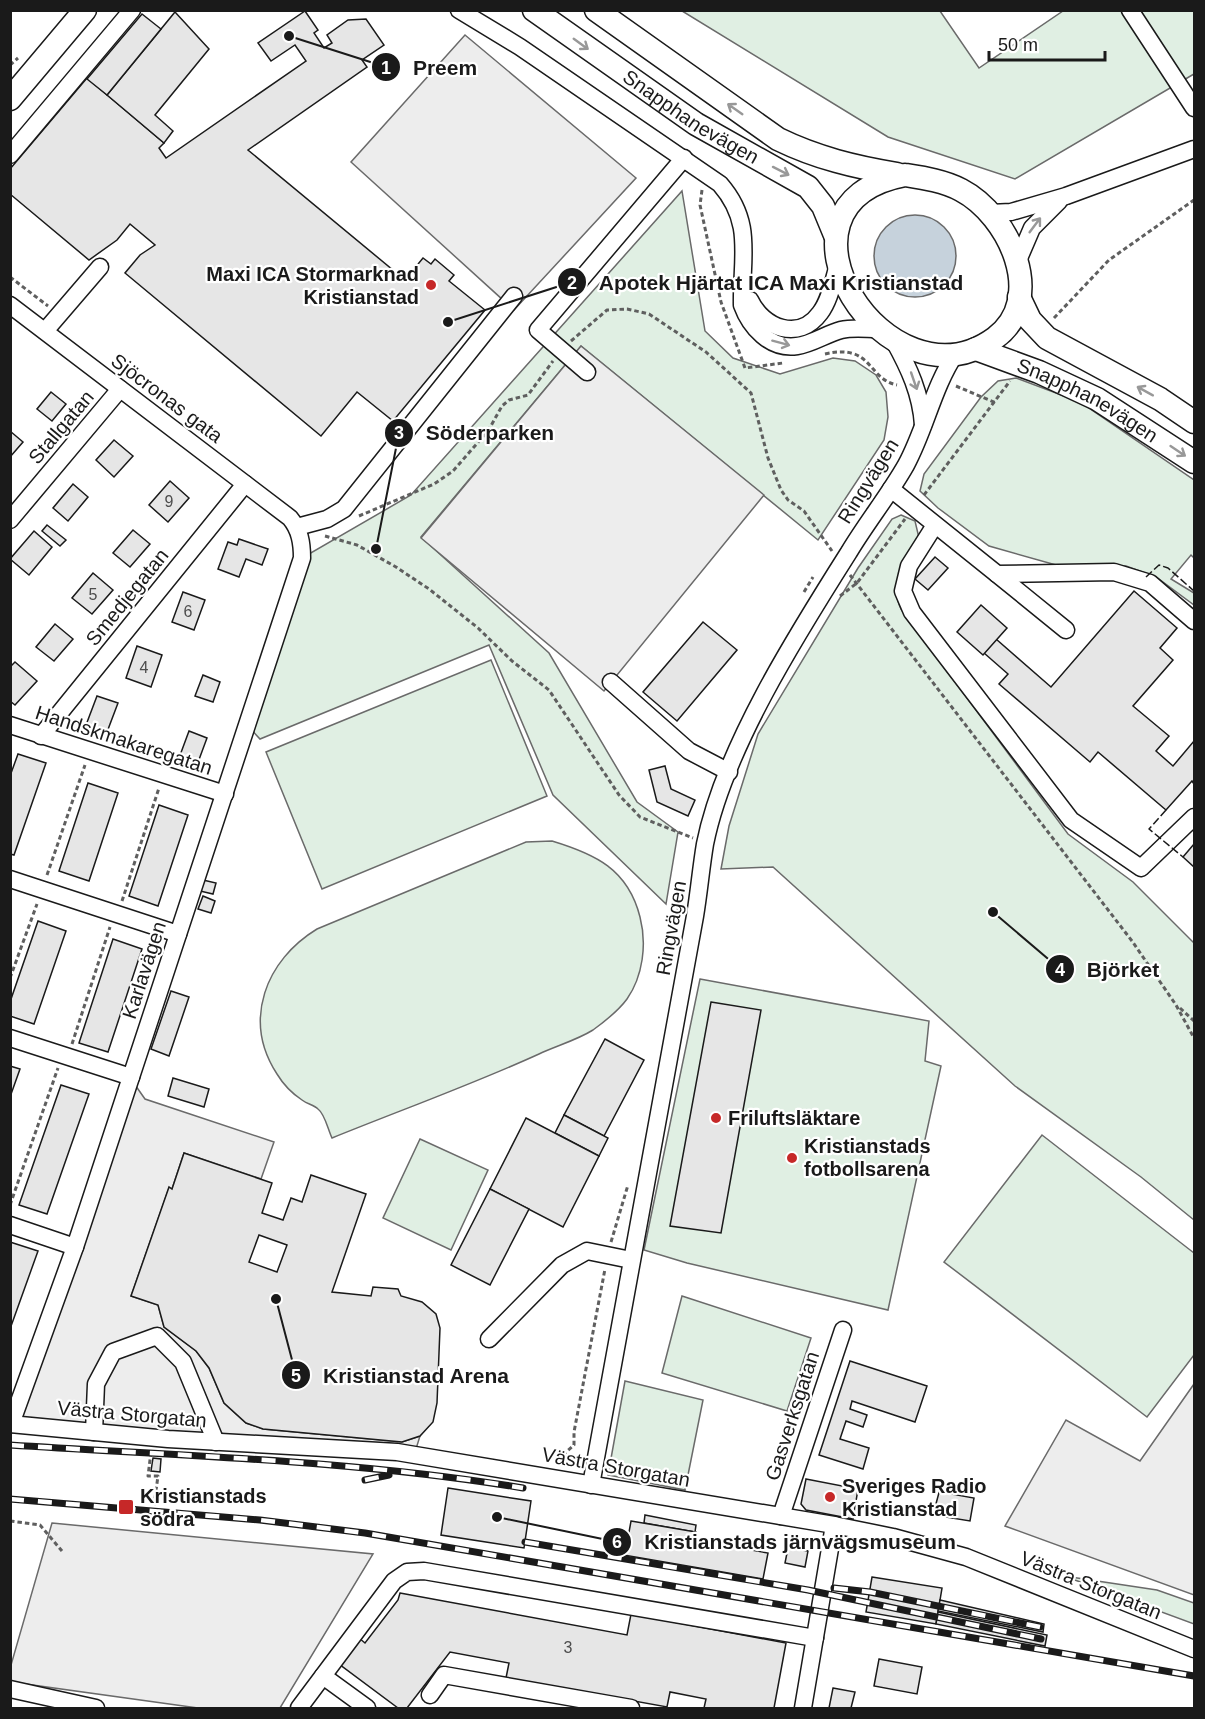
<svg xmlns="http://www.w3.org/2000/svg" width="1205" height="1719" viewBox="0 0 1205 1719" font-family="Helvetica,sans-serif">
	<rect width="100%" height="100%" fill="#fff"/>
	<!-- green -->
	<g fill="#e0efe3" stroke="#6a6a6a" stroke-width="1.5">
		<polygon points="682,11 940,11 979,68 1063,11 1194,11 1194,74 1015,179 888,137"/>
		<polygon points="682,191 705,331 733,358 780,374 833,358 855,361 876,375 886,392 888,417 884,440 818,540 581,346 421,537 549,653 637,802 678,832 666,904 553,795 489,645 260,739 247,725 302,558 411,495"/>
		<polygon points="1016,378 1080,402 1194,480 1194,558 1191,555 1171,579 1194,593 1194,605 1156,577 1126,566 1056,565 989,546 938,508 920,491 924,474 981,397 998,381"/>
		<path d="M901,515L915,521L919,538C906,562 888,582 901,609L1068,834L1133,882L1194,943V1220L1141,1177L1015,1086L773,867L721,869L729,826L758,734L858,568L892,519Z"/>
		<polygon points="491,660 547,796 322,889 266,752"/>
		<path d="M552,841C595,854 628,869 640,917C647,944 643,976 627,999C619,1010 604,1022 593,1030C577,1040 556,1046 539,1054C471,1085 401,1110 332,1138C328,1130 325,1114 318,1109C314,1105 307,1104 302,1100C293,1094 283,1084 277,1074C242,1020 266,960 317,929L526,842Z"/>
		<polygon points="700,979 929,1021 925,1061 941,1066 888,1310 687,1263 644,1250"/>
		<polygon points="1042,1135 1194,1253 1194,1355 1147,1417 944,1262"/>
		<polygon points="420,1139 488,1170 451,1250 383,1218"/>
		<polygon points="682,1296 811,1338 787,1411 662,1373"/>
		<polygon points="625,1381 703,1400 685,1490 608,1475"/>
		<polygon points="1064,1576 1157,1590 1194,1603 1194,1624"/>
	</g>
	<!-- parking -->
	<g fill="#ededed" stroke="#6a6a6a" stroke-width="1.5">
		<polygon points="465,35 636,178 514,310 351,162"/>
		<polygon points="581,346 764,495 604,691 421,538"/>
		<polygon points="133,1082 145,1099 274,1142 261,1179 184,1153 172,1189 169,1188 131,1296 158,1305 164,1327 196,1351 209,1368 224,1403 246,1423 263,1429 402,1442 420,1436 416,1449 21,1420"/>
		<polygon points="1194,1384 1194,1595 1005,1526 1066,1420 1140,1461"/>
		<polygon points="52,1523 373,1554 280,1708 198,1708 11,1682 11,1665"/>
	</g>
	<!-- water -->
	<circle fill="#c6d2dc" stroke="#6a6a6a" stroke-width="1.5" cx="915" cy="256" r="41"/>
	<!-- building -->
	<g fill="#e6e6e6" stroke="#1a1a1a" stroke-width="1.5" fill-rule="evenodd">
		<polygon points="305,11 318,30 314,33 324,48 332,43 327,35 348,20 366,19 384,45 362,60 367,67 248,150 405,280 423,258 431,264 435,259 454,275 449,281 485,310 393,421 357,392 321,436 125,273 140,255 155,245 130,224 117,240 89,260 10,194 10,169 87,78 164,143 159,148 166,158 306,61 295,45 271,61 258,43"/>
		<polygon points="175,12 209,49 155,115 173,131 164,143 107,95"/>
		<polygon points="142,14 161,29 107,95 87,79"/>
		<polygon points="51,392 66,404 52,421 37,409"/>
		<polygon points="10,431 23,442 10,457"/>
		<polygon points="114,440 133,456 114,477 96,460"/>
		<polygon points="170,481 189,498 168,522 149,505"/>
		<polygon points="73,484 88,497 68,521 53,508"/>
		<polygon points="47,525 66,540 60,546 42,531"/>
		<polygon points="133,530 150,544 130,567 113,553"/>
		<polygon points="34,531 52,547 29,575 10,559"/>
		<polygon points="239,539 268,549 262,565 246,559 239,577 218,569 228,542 237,545"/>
		<polygon points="935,557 948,568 928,590 915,579"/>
		<polygon points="93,573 113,590 92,614 72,598"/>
		<polygon points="1134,591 1177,628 1160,648 1173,660 1133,706 1169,736 1156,751 1173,766 1194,741 1194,784 1192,781 1166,810 1098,752 1090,762 999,684 1008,674 984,653 996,639 1051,687"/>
		<polygon points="183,592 205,600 194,630 172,622"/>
		<polygon points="981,605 1007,628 983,655 957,632"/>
		<polygon points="703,622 737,650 677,721 643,692"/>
		<polygon points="55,624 73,639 54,661 36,647"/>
		<polygon points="137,646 162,655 151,687 126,678"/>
		<polygon points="15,662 37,681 15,705 10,701 10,667"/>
		<polygon points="203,675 220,682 213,702 195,696"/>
		<polygon points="97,696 118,703 107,732 86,725"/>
		<polygon points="189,731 207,738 197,765 179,758"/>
		<polygon points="18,754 46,763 14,855 10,854 10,776"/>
		<polygon points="665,766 671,789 695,800 688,816 657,802 649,770"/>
		<polygon points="88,783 118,793 89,881 59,871"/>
		<polygon points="159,805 188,815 158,906 129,896"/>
		<polygon points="1194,844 1194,867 1183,857"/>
		<polygon points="203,880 216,883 213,894 200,891"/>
		<polygon points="203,896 215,901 211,913 198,909"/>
		<polygon points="38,921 66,931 34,1024 10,1016 10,1002"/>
		<polygon points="113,939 142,949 108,1052 79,1043"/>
		<polygon points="171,991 189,997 169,1056 151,1049"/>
		<polygon points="711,1002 761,1010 721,1233 670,1226"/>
		<polygon points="605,1039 644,1060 604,1136 564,1115"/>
		<polygon points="10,1066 20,1069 10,1097"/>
		<polygon points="173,1078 209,1089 204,1107 168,1096"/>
		<polygon points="61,1085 89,1094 47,1214 19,1205"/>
		<polygon points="564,1115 608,1138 599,1156 555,1133"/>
		<polygon points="526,1118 599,1156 563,1227 490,1189"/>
		<path d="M184,1153L272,1183L262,1213L283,1220L291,1198L302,1202L311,1175L366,1194L332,1292L371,1296L373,1287L398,1289L401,1296L422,1302L436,1314L440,1328L437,1403L433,1422L420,1436L402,1442L263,1429L246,1423L224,1403L209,1368L196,1351L164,1327L158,1305L131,1296L169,1187L172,1189ZM259,1235L287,1245L277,1272L249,1262Z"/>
		<polygon points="490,1189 529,1209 490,1285 451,1265"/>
		<polygon points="10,1242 38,1251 10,1329"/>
		<polygon points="850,1361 927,1386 915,1422 852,1401 850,1409 867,1415 863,1427 846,1421 840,1439 869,1448 863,1469 819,1455"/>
		<polygon points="153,1458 161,1459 160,1472 151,1471"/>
		<polygon points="806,1479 858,1489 853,1519 806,1510 801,1504"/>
		<polygon points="941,1485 952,1487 951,1494 974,1498 970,1521 933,1515"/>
		<polygon points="448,1488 531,1501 524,1548 441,1535"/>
		<polygon points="645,1515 696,1525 695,1532 644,1523"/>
		<polygon points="631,1521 696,1532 695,1540 768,1553 763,1579 612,1553 615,1536 628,1538"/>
		<polygon points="788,1548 808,1551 805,1567 785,1563"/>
		<polygon points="872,1577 942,1588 936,1624 866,1612"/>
		<polygon points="400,1593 627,1635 631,1614 786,1643 774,1708 704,1708 706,1699 670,1692 667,1707 506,1678 509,1663 450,1652 407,1708 398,1708 339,1664 359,1638 365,1643 398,1600"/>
		<polygon points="940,1600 1044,1624 1043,1632 938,1611"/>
		<polygon points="938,1612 1047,1635 1045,1646 936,1624"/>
		<polygon points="879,1659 922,1667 917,1694 874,1686"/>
		<polygon points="833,1688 855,1692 851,1708 829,1708"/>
	</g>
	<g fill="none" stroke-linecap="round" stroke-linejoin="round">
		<defs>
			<g id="minor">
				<path d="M459,10L520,47L720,184C754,223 741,257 742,305C750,327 770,350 797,346C812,344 826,334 841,330C853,327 866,329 878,329"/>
				<polyline points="1130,10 1194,108"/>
				<polyline points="10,155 132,10"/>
				<polyline points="990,213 1011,212 1066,196 1194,149"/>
				<polyline points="1017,263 1032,228 1059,201"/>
				<path d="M750,300C763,328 799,342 820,313C830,300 833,281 838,265"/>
				<path d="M10,305L290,518C300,530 302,543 302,558L75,1247L11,1424"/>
				<polyline points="45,331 100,267"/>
				<path d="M894,341C909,368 921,394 923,425"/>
				<polyline points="587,372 538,330 684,158"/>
				<polyline points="891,489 997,574 1114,572 1150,583 1194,621"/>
				<polyline points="10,520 120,389"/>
				<polyline points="935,525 909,566 903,591 912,612 1071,820 1141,868 1194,817"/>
				<polyline points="297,527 327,519 344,509 514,296"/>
				<polyline points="997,574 1066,630"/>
				<polyline points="611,682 689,751 729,772"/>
				<polyline points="10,725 225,794"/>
				<polyline points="41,736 245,484"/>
				<polyline points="10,879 178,934"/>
				<polyline points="10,1038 131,1077"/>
				<polyline points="10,1225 75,1247"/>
				<polyline points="489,1339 562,1265 587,1251 631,1260"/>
				<polyline points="10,1424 168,1439 397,1452 834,1525 893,1537 966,1557 1194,1649"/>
				<polyline points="94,1432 96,1384 113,1352 157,1336 183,1362 216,1442"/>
				<path d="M591,1485L695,916C699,892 701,868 705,844C724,749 797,634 849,552C867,522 889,495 906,465C926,428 933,387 956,353"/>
				<polyline points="781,1516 843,1330"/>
				<polyline points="323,1676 367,1708"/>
				<polyline points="10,1689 96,1708"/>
				<polyline points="430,1695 444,1675 631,1708"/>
				<polyline points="299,1708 394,1581 407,1572 424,1571 815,1638"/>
				<polyline points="803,1708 834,1525"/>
			</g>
			<g id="major">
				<path id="s1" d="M534,10L696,124L808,187L823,206L835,235"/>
				<path d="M596,10L778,139C817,158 855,167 897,174"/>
				<polyline points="10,99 85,10"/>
				<path d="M905,175C924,178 944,181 961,190C1009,215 1048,299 995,338C888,416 751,204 905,175Z"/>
				<polyline points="1019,297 1030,320 1047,338 1160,399 1194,422"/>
				<path id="s2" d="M976,349L1039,372L1097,399L1194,462"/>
			</g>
		</defs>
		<!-- minor casing -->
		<use href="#minor" stroke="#1a1a1a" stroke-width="19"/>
		<!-- major casing -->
		<use href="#major" stroke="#1a1a1a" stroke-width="25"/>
		<!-- path -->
		<g stroke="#5f5f5f" stroke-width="3" stroke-dasharray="4.5 3" stroke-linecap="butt">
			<polyline points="10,65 18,58"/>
			<polyline points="702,190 700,205 721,302 745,368 783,363"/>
			<polyline points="10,277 48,306"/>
			<polyline points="1054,318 1109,260 1194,200"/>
			<polyline points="571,341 607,310 627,309 649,314 706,352 751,393 768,458 781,490 788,500 804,511 832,551"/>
			<path d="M825,354C873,343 867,379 897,385"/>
			<polyline points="956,386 996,403"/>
			<polyline points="924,495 1010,381"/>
			<polyline points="359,516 434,484 453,471 488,431 502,406 509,400 528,395 553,361"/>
			<polyline points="325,536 357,545 396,567 429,589 478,628 512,661 549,690 619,795 640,817 693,838"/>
			<polyline points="850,575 1132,941 1176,1005 1194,1038"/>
			<polyline points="804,592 813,577"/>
			<polyline points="840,596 857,583 905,519"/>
			<polyline points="47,875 85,765"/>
			<polyline points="122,901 159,788"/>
			<polyline points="675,928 680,896"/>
			<polyline points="10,978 37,904"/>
			<polyline points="1180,1008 1194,1021"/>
			<polyline points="72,1044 110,927"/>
			<polyline points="10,1205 58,1068"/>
			<polyline points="611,1242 628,1185"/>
			<polyline points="151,1452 148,1476 158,1476 154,1505"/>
			<polyline points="557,1460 574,1445 574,1432 605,1269"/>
			<polyline points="559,1460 579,1461"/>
			<polyline points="10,1521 40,1525 62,1551"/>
		</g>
		<!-- minor -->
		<use href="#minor" stroke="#fff" stroke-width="16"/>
		<!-- major -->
		<use href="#major" stroke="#fff" stroke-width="22"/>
		<defs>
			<g id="rail">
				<path d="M10,1445C182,1456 354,1460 523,1488"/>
				<polyline points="365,1480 389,1475"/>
				<polyline points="10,1499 260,1520 365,1533 1194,1676"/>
				<polyline points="525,1542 808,1590 1041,1639"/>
				<polyline points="834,1588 870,1592 1040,1627"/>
			</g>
		</defs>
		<!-- rail casing -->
		<use href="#rail" stroke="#1a1a1a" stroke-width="7"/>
		<!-- rail -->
		<use href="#rail" stroke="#fff" stroke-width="4.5" stroke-dasharray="14" stroke-linecap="butt"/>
		<!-- fence -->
		<g stroke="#1a1a1a" stroke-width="1.5" stroke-dasharray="8 3" stroke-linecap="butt">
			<polyline points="1146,577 1159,565 1168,568 1194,591"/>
			<polyline points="1166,810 1149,829 1183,857"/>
		</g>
	</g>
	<!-- one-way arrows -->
	<defs><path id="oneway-shaft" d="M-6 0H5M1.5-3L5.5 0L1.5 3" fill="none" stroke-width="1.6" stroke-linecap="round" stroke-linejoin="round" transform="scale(1.5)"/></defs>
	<g stroke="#989898">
		<use href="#oneway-shaft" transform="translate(581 44) rotate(36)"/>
		<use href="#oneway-shaft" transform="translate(735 109) rotate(-145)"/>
		<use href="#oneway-shaft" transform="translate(781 171) rotate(27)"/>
		<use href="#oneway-shaft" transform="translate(1035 225) rotate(-53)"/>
		<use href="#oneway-shaft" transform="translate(781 343) rotate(15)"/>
		<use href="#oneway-shaft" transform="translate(914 381) rotate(71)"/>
		<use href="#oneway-shaft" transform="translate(1145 391) rotate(-151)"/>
		<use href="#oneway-shaft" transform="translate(1178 451) rotate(34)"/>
	</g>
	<!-- markers -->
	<g fill="#c62828" stroke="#fff" stroke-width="2">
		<circle cx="431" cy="285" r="6"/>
		<circle cx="716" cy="1118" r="6"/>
		<circle cx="792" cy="1158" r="6"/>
		<circle cx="830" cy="1497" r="6"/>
		<rect x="118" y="1499" width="16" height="16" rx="3"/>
	</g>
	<g text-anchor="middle" stroke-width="4.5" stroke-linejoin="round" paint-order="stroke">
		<!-- number labels -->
		<g font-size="16" fill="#4d4d4d">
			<text x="169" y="507">9</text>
			<text x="93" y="600">5</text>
			<text x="188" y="617">6</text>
			<text x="144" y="673">4</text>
			<text x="568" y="1653">3</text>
		</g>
		<!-- street labels -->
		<g font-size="20" fill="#1a1a1a" stroke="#fff">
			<text dy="7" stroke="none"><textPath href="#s1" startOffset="190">Snapphanevägen</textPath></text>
			<text transform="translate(167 398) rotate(37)" y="7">Sjöcronas gata</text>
			<text dy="7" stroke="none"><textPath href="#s2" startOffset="123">Snapphanevägen</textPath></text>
			<text transform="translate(61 427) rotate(-50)" y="7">Stallgatan</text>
			<text transform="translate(868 481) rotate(-58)" y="7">Ringvägen</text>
			<text transform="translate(127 597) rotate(-51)" y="7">Smedjegatan</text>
			<text transform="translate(124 740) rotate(18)" y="7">Handskmakaregatan</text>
			<text transform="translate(671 928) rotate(-80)" y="7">Ringvägen</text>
			<text transform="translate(144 970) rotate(-72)" y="7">Karlavägen</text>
			<text transform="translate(132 1414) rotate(5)" y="7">Västra Storgatan</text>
			<text transform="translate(792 1416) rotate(-72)" y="7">Gasverksgatan</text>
			<text transform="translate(616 1467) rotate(10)" y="7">Västra Storgatan</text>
			<text transform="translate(1091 1585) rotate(22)" y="7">Västra Storgatan</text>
		</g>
		<!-- poi labels -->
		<g font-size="20" font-weight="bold" fill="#1a1a1a" stroke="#fff" text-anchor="start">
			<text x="419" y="281" text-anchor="end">Maxi ICA Stormarknad<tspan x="419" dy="23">Kristianstad</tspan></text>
			<text x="728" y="1125">Friluftsläktare</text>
			<text x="804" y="1153">Kristianstads<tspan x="804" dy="23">fotbollsarena</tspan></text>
			<text x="842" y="1493">Sveriges Radio<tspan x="842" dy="23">Kristianstad</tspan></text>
			<text x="140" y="1503">Kristianstads<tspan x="140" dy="23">södra</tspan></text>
		</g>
	</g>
	<!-- callouts -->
	<path fill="none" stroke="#1a1a1a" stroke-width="2" d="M289 36L386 67M448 322L572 282M376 549L399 433M993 912L1060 969M276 1299L296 1375M497 1517L617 1542"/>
	<g fill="#1a1a1a" stroke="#fff" stroke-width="2">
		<circle cx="289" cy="36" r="6"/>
		<circle cx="448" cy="322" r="6"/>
		<circle cx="376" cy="549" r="6"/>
		<circle cx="993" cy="912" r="6"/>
		<circle cx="276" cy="1299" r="6"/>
		<circle cx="497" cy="1517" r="6"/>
		<circle cx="386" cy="67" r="15"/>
		<circle cx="572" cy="282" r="15"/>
		<circle cx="399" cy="433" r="15"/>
		<circle cx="1060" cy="969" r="15"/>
		<circle cx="296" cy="1375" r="15"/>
		<circle cx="617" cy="1542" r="15"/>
	</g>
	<g font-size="18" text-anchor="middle" font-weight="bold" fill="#fff">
		<text x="386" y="74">1</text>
		<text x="572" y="289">2</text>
		<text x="399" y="439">3</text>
		<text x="1060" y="976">4</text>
		<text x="296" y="1382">5</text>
		<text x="617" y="1548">6</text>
	</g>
	<g font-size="21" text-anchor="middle" font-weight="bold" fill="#1a1a1a" stroke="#fff" stroke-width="4.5" stroke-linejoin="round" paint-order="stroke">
		<text x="445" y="75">Preem</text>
		<text x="781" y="290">Apotek Hjärtat ICA Maxi Kristianstad</text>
		<text x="490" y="440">Söderparken</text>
		<text x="1123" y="977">Björket</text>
		<text x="416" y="1383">Kristianstad Arena</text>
		<text x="800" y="1549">Kristianstads järnvägsmuseum</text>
	</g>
	<!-- border -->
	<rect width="1205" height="1719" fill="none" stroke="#1a1a1a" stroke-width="24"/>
	<!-- scale -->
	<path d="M989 51v9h116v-9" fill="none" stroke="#1a1a1a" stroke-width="3"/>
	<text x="998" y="51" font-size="18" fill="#1a1a1a" stroke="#ffffff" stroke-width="4.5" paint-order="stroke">50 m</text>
</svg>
